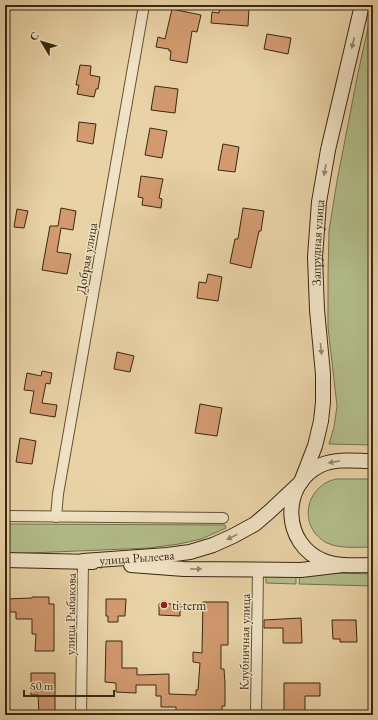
<svg xmlns="http://www.w3.org/2000/svg" width="378" height="720" viewBox="0 0 378 720" font-family="'EB Garamond',serif">
	<rect width="100%" height="100%" fill="#e8d2a6"/>
	<filter id="stains"><feTurbulence type="fractalNoise" baseFrequency=".005" numOctaves="4"/><feColorMatrix values="0 0 0 0 .2 0 0 0 0 .09 0 0 0 0 .02 0 0 0 .5 -.17"/></filter>
	<radialGradient id="worn" r=".72"><stop offset=".6" stop-color="#630" stop-opacity="0"/><stop offset="1" stop-color="#630" stop-opacity=".3"/></radialGradient>
	<!-- green -->
	<g fill="#b2bd8a" stroke="#76724c">
		<polygon points="373,5 373,445 329,444 334,427 337,406 328,327 328,274 329,231 337,181 358,73"/>
		<path d="M336,479H373V547C358,547 340,549 327,543C297,527 305,486 336,479Z"/>
		<polygon points="5,524 225,525 226,528 201,539 179,544 149,548 5,554"/>
		<polygon points="266,572 296,572 296,584 266,583"/>
		<polygon points="300,572 373,574 373,586 299,584"/>
	</g>
	<!-- building -->
	<g fill="#d39a70" stroke="#39280f">
		<polygon points="220,5 240,5 240,8 249,8 248,26 211,23 212,12 219,13"/>
		<polygon points="172,9 201,15 197,32 192,31 187,63 170,60 171,51 169,51 169,49 156,47 158,37 165,39"/>
		<polygon points="267,34 291,38 288,54 264,49"/>
		<polygon points="80,65 91,66 90,75 100,77 98,89 96,89 94,97 77,94 79,85 76,85"/>
		<polygon points="155,86 178,89 175,113 151,110"/>
		<polygon points="79,122 96,124 93,144 77,141"/>
		<polygon points="150,128 167,131 162,158 145,155"/>
		<polygon points="223,144 239,147 235,172 218,170"/>
		<polygon points="141,176 163,179 159,198 162,199 161,208 142,205 143,198 138,197"/>
		<polygon points="61,208 76,211 73,230 61,228 57,252 71,254 67,274 42,270 50,226 58,226"/>
		<polygon points="243,208 264,211 261,231 259,231 251,268 230,263 235,239 238,239"/>
		<polygon points="17,209 28,211 24,228 14,227"/>
		<polygon points="208,274 222,277 218,301 197,298 199,282 206,283"/>
		<polygon points="117,352 134,356 130,372 114,369"/>
		<polygon points="42,371 52,373 50,384 46,383 42,403 57,405 55,417 30,413 34,391 24,390 27,373 41,376"/>
		<polygon points="200,404 222,408 217,436 195,433"/>
		<polygon points="20,438 36,441 32,464 16,462"/>
		<polygon points="32,597 49,597 49,604 54,604 54,651 35,651 36,634 32,634 32,619 16,619 16,612 5,612 5,599 32,598"/>
		<polygon points="106,599 126,599 125,616 118,616 118,622 108,622 108,616 106,616"/>
		<polygon points="162,601 166,601 169,604 180,604 180,616 159,615 159,604"/>
		<polygon points="203,602 228,602 228,645 221,645 221,669 224,669 225,683 225,706 222,706 222,715 176,715 176,707 161,707 161,696 156,696 156,685 136,685 136,693 116,692 116,683 105,682 106,641 122,641 122,668 137,668 137,675 169,674 169,694 196,695 196,690 198,690 200,663 193,662 193,652 202,653"/>
		<polygon points="301,618 302,643 283,643 283,628 264,628 264,620"/>
		<polygon points="332,620 356,620 357,642 340,642 340,639 333,639"/>
		<polygon points="31,673 55,673 55,715 39,714 38,695 31,695"/>
		<polygon points="284,683 320,683 320,696 305,696 305,714 284,714"/>
	</g>
	<g fill="none" stroke-linecap="round" stroke-linejoin="round">
		<defs>
			<g id="street">
				<polyline points="5,516 223,518"/>
				<polyline points="56,517 58,494 144,5"/>
				<polyline points="81,715 83,561"/>
				<polyline points="256,715 258,570"/>
			</g>
			<g id="secondary">
				<path d="M373,461C356,461 337,458 321,465C280,484 282,545 324,561C339,567 357,565 373,565"/>
				<polyline points="5,560 93,562"/>
				<path id="s1" d="M83,561L167,555L190,552L213,545L233,536L255,524L269,512L301,482L315,446L321,421L323,402V374L317,310L315,257L319,202L328,150L362,5"/>
				<polyline points="131,565 184,569 301,570 343,565"/>
			</g>
		</defs>
		<!-- street casing -->
		<use href="#street" stroke="#655235" stroke-width="12"/>
		<!-- secondary casing -->
		<use href="#secondary" stroke="#39280f" stroke-width="16"/>
		<!-- street -->
		<use href="#street" stroke="#f0e2c5" stroke-width="10"/>
		<!-- secondary -->
		<use href="#secondary" stroke="#f0e2c5" stroke-width="14"/>
	</g>
	<!-- one-way arrows -->
	<defs><path id="oneway-solid" d="M-6-.8H1V-3.2L6.5 0L1 3.2V.8H-6Z"/></defs>
	<g fill="#94856a">
		<use href="#oneway-solid" transform="translate(353 43) rotate(103)"/>
		<use href="#oneway-solid" transform="translate(325 170) rotate(100)"/>
		<use href="#oneway-solid" transform="translate(321 349) rotate(84)"/>
		<use href="#oneway-solid" transform="translate(334 462) rotate(171)"/>
		<use href="#oneway-solid" transform="translate(232 537) rotate(153)"/>
		<use href="#oneway-solid" transform="translate(196 569)"/>
	</g>
	<!-- markers -->
	<circle fill="#8f2418" stroke="#f0e2c5" stroke-width="1.5" cx="164" cy="605" r="4"/>
	<g text-anchor="middle" stroke-width="3" stroke-linejoin="round" paint-order="stroke">
		<!-- street labels -->
		<g font-size="13" fill="#39280f" stroke="#f0e2c5">
			<text dy="5" stroke="none"><textPath href="#s1" startOffset="484">Запрудная улица</textPath></text>
			<text transform="translate(86 258) rotate(-80)" y="5">Добрая улица</text>
			<text dy="5" stroke="none"><textPath href="#s1" startOffset="54">улица Рылеева</textPath></text>
			<text transform="translate(70 614) rotate(-89)" y="5">улица Рыбакова</text>
			<text transform="translate(244 642) rotate(-89)" y="5">Клубничная улица</text>
		</g>
		<!-- poi labels -->
		<g font-size="13" fill="#39280f" stroke="#f0e2c5" text-anchor="start">
			<text x="172" y="610">ti-term</text>
		</g>
	</g>
	<!-- margin -->
	<rect width="378" height="720" fill="none" stroke="#e8d2a6" stroke-width="20"/>
	<rect x="6" y="6" width="366" height="708" fill="none" stroke="#39280f" stroke-width="2"/>
	<rect x="10" y="10" width="358" height="700" fill="none" stroke="#39280f"/>
	<!-- north arrow -->
	<g transform="translate(42 42) rotate(308)" stroke="#f0e2c5" stroke-width="3" paint-order="stroke">
	<path d="M0-3L7 15L0 10L-7 15Z" fill="#39280f"/>
	<text y="-6" font-size="11" font-weight="bold" text-anchor="middle" fill="#39280f">С</text>
	</g>
	<!-- scale -->
	<path d="M24 690v6h90v-6" fill="none" stroke="#39280f" stroke-width="2"/>
	<text x="30" y="690" font-size="12" fill="#39280f" stroke="#f0e2c5" stroke-width="3" paint-order="stroke">50 m</text>
	<rect width="100%" height="100%" filter="url(#stains)"/>
	<rect width="100%" height="100%" fill="url(#worn)"/>
</svg>
